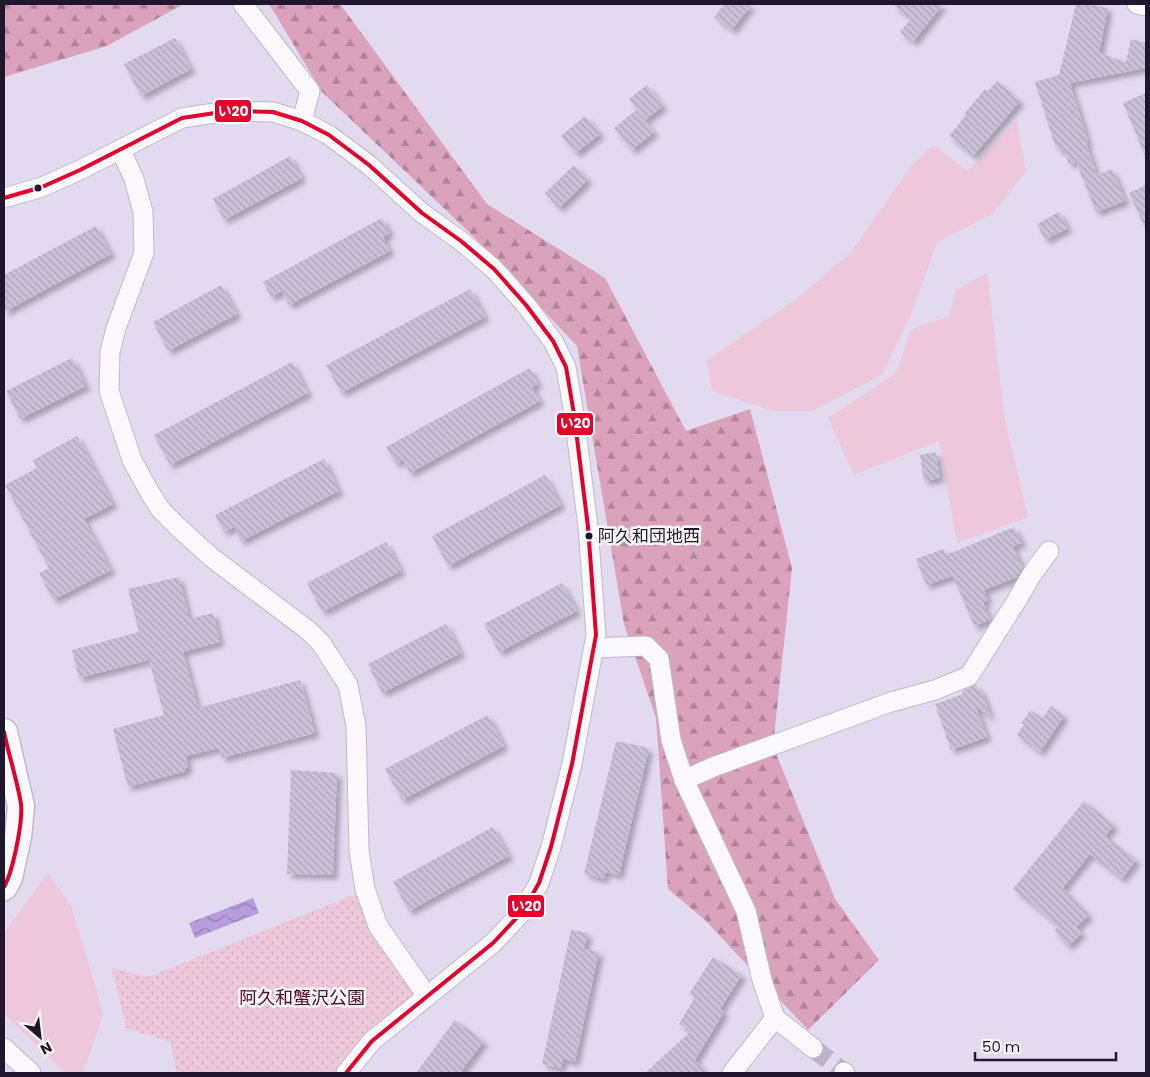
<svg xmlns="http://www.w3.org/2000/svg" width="1150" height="1077" viewBox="0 0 1150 1077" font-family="Poppins,'Noto Sans JP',sans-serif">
	<defs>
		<pattern id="forest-firs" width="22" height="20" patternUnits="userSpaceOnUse" patternTransform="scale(1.25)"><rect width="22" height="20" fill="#dba2bb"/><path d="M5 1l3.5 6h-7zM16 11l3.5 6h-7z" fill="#b18398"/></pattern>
		<pattern id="park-dots" width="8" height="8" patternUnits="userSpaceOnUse" patternTransform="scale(1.25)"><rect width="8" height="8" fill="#ecc8da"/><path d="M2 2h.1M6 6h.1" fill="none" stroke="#caabbb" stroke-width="1.8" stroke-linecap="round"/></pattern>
		<pattern id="water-waves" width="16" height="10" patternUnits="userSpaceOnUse" patternTransform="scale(1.25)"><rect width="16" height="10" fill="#b79cdc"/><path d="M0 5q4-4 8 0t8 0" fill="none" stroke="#947eb3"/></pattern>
		<pattern id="building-back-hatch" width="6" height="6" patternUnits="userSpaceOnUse" patternTransform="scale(1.25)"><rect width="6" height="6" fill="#c9c1d6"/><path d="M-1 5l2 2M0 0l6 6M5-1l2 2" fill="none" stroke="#aca5b8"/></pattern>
		<filter id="shadow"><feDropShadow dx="4.5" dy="4.5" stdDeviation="2.5" flood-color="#0004"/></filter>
	</defs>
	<rect width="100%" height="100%" fill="#e2daef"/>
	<!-- grass -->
	<g fill="#ecc8da">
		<polygon points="1017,120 1026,172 993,213 937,243 911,314 882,375 811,411 773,411 712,391 707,360 797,299 852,251 911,166 933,145 968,171"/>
		<polygon points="987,273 1005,421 1028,517 957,543 939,441 854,475 828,418 897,372 911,330 949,316 956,290"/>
		<polygon points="48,873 71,906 96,988 103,1015 83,1073 65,1073 4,1014 4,933"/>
	</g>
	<!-- forest -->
	<g fill="url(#forest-firs)">
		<polygon points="4,4 184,4 107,46 4,77"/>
		<polygon points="269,4 340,4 487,204 605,278 686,431 750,409 792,568 773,746 835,899 879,960 808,1030 705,920 668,889 656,718 624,624 577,346 473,236 322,92"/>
	</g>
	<!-- park -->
	<polygon fill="url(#park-dots)" points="356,894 370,923 419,995 339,1073 177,1073 170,1042 126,1028 112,968 148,977"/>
	<!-- water -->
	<polygon fill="url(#water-waves)" points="253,898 259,913 195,938 189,923"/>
	<!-- building -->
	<g fill="url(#building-back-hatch)" filter="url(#shadow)">
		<polygon points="724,4 752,4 732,30 714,17"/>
		<polygon points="892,4 943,4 913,42 900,32 911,19"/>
		<polygon points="1076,4 1089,4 1108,8 1099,53 1126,62 1131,39 1146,43 1146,68 1070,83 1088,142 1086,143 1097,175 1112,169 1125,201 1096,212 1076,162 1069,164 1064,150 1059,151 1057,145 1055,146 1035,82 1059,75"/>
		<polygon points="175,38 191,69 141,96 124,64"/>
		<polygon points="997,81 1020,101 973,156 949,136 966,115 964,114 985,89 988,91"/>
		<polygon points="647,85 663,106 645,120 629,99"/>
		<polygon points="1146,93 1146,158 1123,103"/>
		<polygon points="636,110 654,132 632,150 614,128"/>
		<polygon points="585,116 600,134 576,153 561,136"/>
		<polygon points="290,156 302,178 224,220 213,199"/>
		<polygon points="574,165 588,180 559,208 545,193"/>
		<polygon points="1146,185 1146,230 1129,193"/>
		<polygon points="1059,212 1068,228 1045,240 1037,224"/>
		<polygon points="382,218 390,233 383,237 390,251 289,305 282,291 271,297 263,282"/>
		<polygon points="96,226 111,254 4,312 4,275"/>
		<polygon points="221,285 237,314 168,351 153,322"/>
		<polygon points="470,289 485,317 341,393 326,365"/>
		<polygon points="72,358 86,386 20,419 6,391"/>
		<polygon points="292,362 308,393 170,465 154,435"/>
		<polygon points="530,368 538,384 532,387 540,401 410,473 403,460 396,464 386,447"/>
		<polygon points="77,436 113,504 84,519 111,570 53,600 39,573 49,568 5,485 37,468 33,460"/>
		<polygon points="936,452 940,478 924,481 920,455"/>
		<polygon points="324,459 339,491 241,541 234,527 224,532 215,515"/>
		<polygon points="545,475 561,505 448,566 432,536"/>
		<polygon points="1014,527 1022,543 1013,546 1022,568 1017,577 984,590 988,600 983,602 990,620 974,626 953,576 926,585 916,559 943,549 946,555"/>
		<polygon points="386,542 401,571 322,612 307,583"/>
		<polygon points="179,577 189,619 213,613 220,642 183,652 198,708 300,680 315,733 222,758 219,748 186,756 188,767 186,768 186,771 128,787 113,729 164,715 149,660 79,678 72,650 139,632 128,589"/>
		<polygon points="562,583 577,611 499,652 484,624"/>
		<polygon points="446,624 461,653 382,693 368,664"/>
		<polygon points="976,684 978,690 981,689 991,717 976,707 987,737 951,750 935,704 963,694 962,691"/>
		<polygon points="1051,706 1064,716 1040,752 1017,735 1024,725 1021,723 1031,710 1042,718"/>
		<polygon points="488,715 504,746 402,800 385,769"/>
		<polygon points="616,741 649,748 619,875 605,872 604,879 584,874"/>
		<polygon points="291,770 337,773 333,875 287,874"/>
		<polygon points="1084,801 1114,825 1105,836 1136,860 1122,879 1090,854 1063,888 1089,915 1076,927 1082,933 1068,946 1054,931 1059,926 1013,889"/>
		<polygon points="493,827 509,856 409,911 393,882"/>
		<polygon points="571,930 588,933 584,949 599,952 575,1062 563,1059 561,1068 542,1064"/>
		<polygon points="713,957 742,975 720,1009 724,1012 695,1060 707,1073 645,1073 691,1031 679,1024 695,997 689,994"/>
		<polygon points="455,1020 484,1041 460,1073 416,1073"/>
	</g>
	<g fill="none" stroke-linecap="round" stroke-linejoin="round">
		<!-- street-tunnel -->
		<polyline stroke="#bbb3c8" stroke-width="19" stroke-dasharray="19 9" stroke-linecap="butt" points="813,1048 844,1072"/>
		<defs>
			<g id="street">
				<polyline points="243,4 310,91 302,121"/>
				<polyline points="1137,4 1146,6"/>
				<polyline points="121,151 134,179 143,212 144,253 116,328 110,352 109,391 132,460 150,493 161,510 178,527 211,557 309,631 321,643 348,685 356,726 359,851 365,889 378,926 427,996"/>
				<polyline points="4,198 42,187 80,170 182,118 228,111 273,112 302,121 329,135 369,165 422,213 461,241 494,269 526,305 553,341 566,367 574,414 588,527 596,635 572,764 551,847 539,883 523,911 493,943 372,1041 346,1073"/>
				<polyline points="594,648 646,646 659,659 671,740 684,780 746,911 762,980 775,1018 732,1073"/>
				<polyline points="684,780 713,767 891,702 935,690 969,676 1017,600 1032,574 1049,551"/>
				<polyline points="775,1018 813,1048"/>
				<polyline points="4,1048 31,1073"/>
				<polyline points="844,1072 845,1073"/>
			</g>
			<polyline id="secondary" points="4,732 21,806 18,837 9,878 4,887"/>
		</defs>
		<!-- street casing -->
		<use href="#street" stroke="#c0b8cc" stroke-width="21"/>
		<!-- secondary casing -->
		<use href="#secondary" stroke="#c0b8cc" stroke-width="29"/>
		<!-- street -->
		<use href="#street" stroke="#fbf9fd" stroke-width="19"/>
		<!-- secondary -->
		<use href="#secondary" stroke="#fbf9fd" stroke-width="26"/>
		<defs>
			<g id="bus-1">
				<polyline points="4,198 42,187 80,170 182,118 228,111 273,112 302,121 329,135 369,165 422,213 461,241 494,269 526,305 553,341 566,367 574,414 588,527 596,635 572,764 551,847 539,883 523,911 493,943 372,1041 346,1073"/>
				<path d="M4,732C9,756 17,780 21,804C23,822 13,871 4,887"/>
			</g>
		</defs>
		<!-- bus-1 casing -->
		<use href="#bus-1" stroke="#fbfbfb" stroke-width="8"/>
		<!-- bus-1 -->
		<use href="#bus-1" stroke="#e4002b" stroke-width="4"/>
	</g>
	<!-- markers -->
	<g fill="#20162d" stroke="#fbfbfb" stroke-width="2">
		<circle cx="38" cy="188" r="4.5"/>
		<circle cx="589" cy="536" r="4.5"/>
	</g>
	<g text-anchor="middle" stroke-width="5" stroke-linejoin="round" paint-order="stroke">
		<!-- bus labels -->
		<g font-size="17" fill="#20162d" stroke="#fbfbfb" text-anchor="start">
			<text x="598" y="542">阿久和団地西</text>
		</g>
		<!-- park labels -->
		<g font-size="18" fill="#5c012a" stroke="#fbfbfb">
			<text x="302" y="1004">阿久和蟹沢公園</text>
		</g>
	</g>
	<g stroke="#fbfbfb" stroke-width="2">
		<rect x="214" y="99" width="38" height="24" rx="5" fill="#e4002b"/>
		<rect x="556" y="412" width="38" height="24" rx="5" fill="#e4002b"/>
		<rect x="507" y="894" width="38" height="24" rx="5" fill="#e4002b"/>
	</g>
	<g font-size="14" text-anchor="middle" font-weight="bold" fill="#fff">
		<text x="233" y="116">い20</text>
		<text x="575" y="428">い20</text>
		<text x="526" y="911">い20</text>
	</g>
	<!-- border -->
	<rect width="1150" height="1077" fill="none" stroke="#20162d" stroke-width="10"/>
	<!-- north arrow -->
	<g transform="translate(40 1037) rotate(152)" stroke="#fbfbfb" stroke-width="4" paint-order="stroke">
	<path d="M0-4L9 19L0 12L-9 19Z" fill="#20162d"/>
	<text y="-8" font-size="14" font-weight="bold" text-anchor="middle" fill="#20162d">N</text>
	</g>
	<!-- scale -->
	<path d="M975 1052v8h141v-8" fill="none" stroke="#20162d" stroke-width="2.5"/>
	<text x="982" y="1052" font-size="15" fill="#20162d" stroke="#fbfbfb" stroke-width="4" paint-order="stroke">50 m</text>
</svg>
